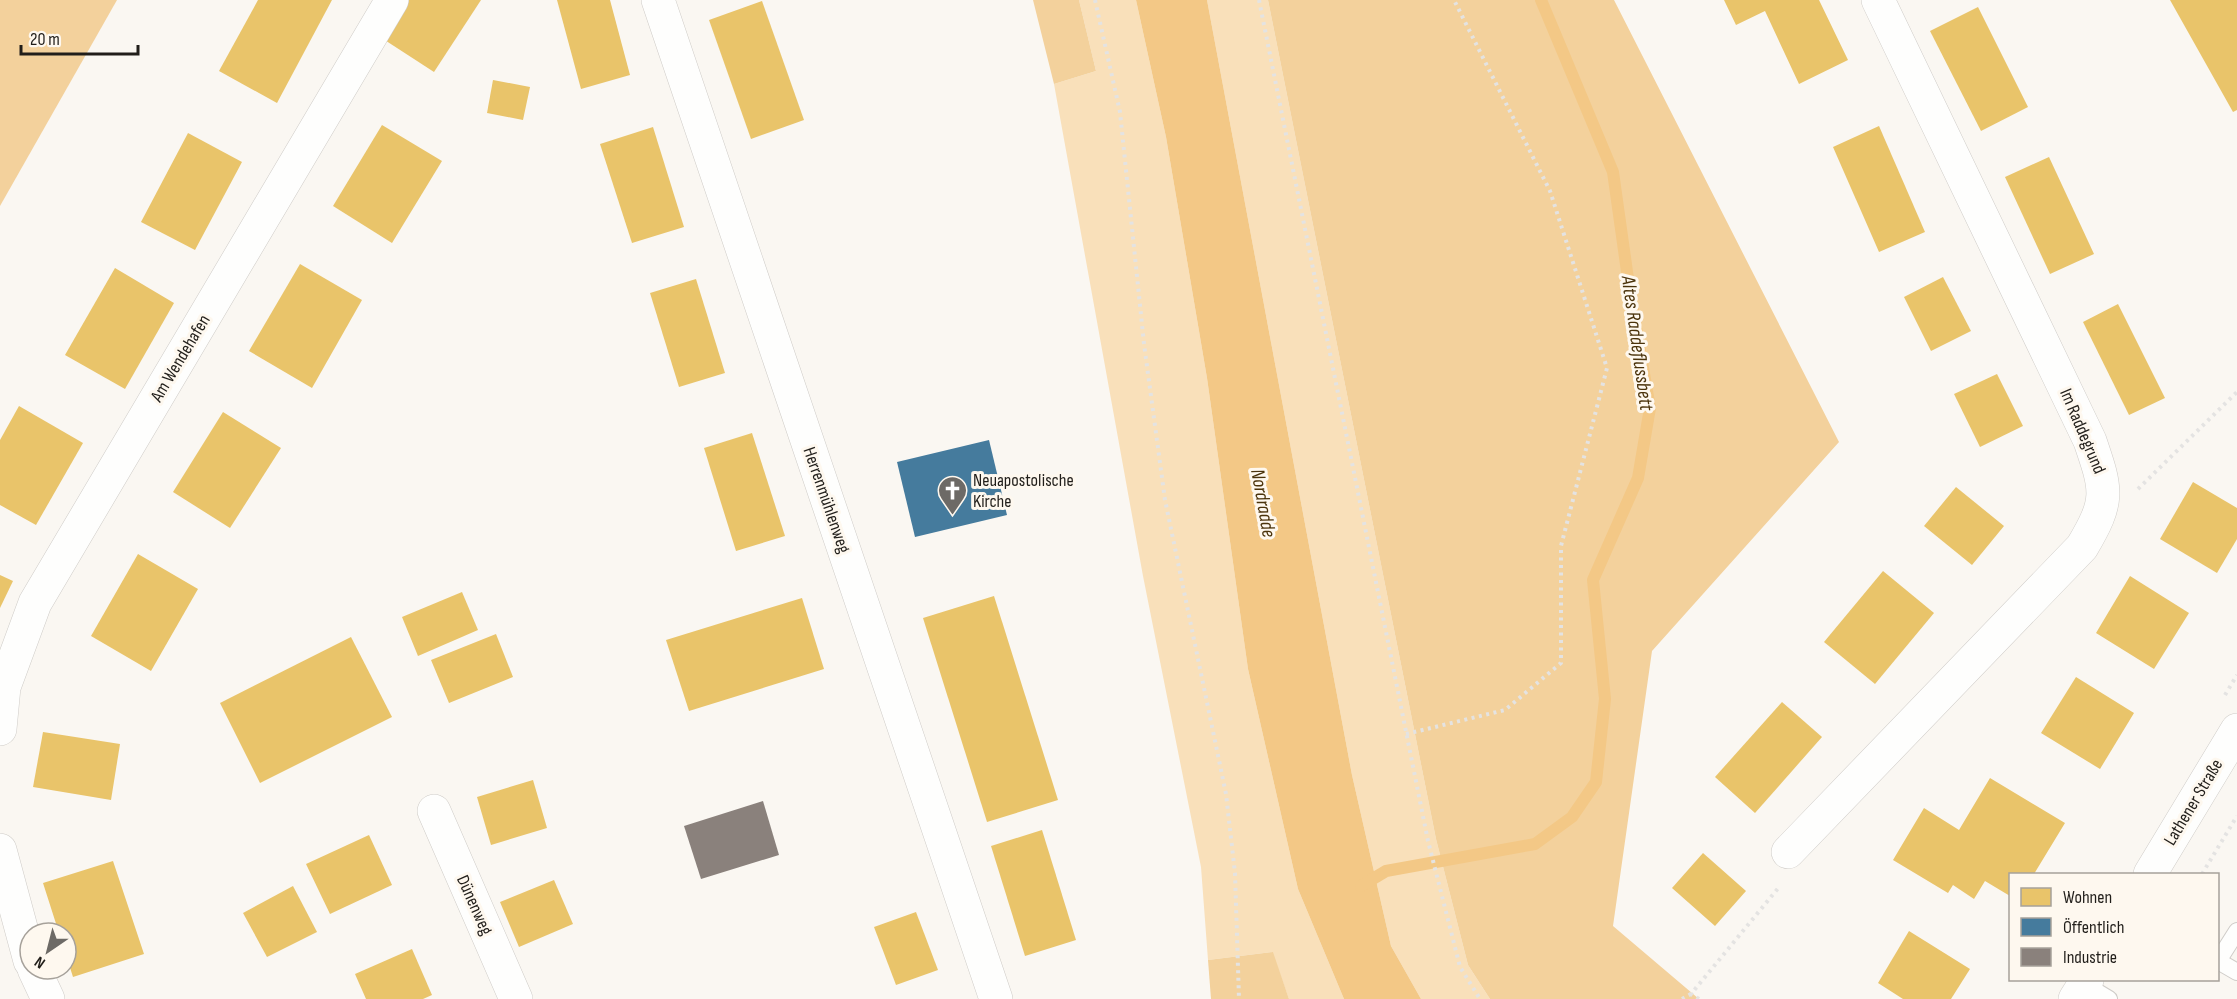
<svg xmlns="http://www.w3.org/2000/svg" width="2237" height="999" viewBox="0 0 2237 999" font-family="'Sofia Sans Condensed',sans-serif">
	<rect width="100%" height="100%" fill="#faf7f2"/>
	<!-- green -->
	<g fill="#f9e0ba">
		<polygon points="1079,0 1136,0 1166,137 1207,378 1248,669 1298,889 1344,999 1289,999 1272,952 1208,960 1201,867 1143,576 1054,84 1096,71"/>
		<polygon points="1207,0 1268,0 1436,839 1468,965 1490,999 1421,999 1391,946 1352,775"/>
	</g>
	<!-- forest -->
	<g fill="#f3d19c">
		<polygon points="0,0 117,0 0,206"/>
		<polygon points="1033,0 1079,0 1096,71 1054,84"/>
		<polygon points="1268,0 1614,0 1839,442 1652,651 1613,926 1699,999 1490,999 1468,965 1436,839"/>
		<polygon points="1273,952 1289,999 1211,999 1208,960"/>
	</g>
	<!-- water -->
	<polygon fill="#f3c886" points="1136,0 1207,0 1352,775 1391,946 1421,999 1344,999 1298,889 1248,669 1207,378 1166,137"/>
	<!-- homes -->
	<g fill="#e9c46a">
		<polygon points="258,0 332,0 277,103 219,71"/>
		<polygon points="400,0 481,0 434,72 377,35"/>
		<polygon points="557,0 610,0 630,75 581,89"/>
		<polygon points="1724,0 1819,0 1848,60 1799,84 1765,11 1736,25"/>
		<polygon points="2170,0 2237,0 2237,110 2233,112"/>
		<polygon points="762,1 804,120 751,139 709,20"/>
		<polygon points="1978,7 2028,107 1981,131 1930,31"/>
		<polygon points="493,80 530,87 523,120 487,113"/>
		<polygon points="382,125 442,161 392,243 333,206"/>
		<polygon points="1879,126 1925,232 1879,252 1833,147"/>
		<polygon points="653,127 684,227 632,243 600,144"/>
		<polygon points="188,133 242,162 195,250 141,222"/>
		<polygon points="2049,157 2094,254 2050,274 2005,177"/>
		<polygon points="300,264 362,300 312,388 249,351"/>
		<polygon points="115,268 174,303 125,389 65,355"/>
		<polygon points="1943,277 1971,331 1931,351 1904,297"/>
		<polygon points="696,279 725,373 679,387 650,293"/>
		<polygon points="2118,304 2165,398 2129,415 2083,322"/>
		<polygon points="1997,374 2023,426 1980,447 1954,394"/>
		<polygon points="19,406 83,443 36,525 0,505 0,440"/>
		<polygon points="223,412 281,448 230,528 173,492"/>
		<polygon points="752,433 785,536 736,551 704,448"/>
		<polygon points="2193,482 2237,508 2237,539 2217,573 2160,539"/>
		<polygon points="1956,487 2004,526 1972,565 1924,526"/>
		<polygon points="138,554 198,589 151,671 91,636"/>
		<polygon points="1883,571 1934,613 1875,684 1824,642"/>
		<polygon points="0,575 13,581 0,608"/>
		<polygon points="2130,576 2189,613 2154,669 2096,633"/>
		<polygon points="462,592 478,630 418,656 402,617"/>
		<polygon points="994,596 1058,800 987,822 923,618"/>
		<polygon points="802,598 824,669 689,711 666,640"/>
		<polygon points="496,634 513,677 449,703 431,660"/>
		<polygon points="351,637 392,717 260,783 220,703"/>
		<polygon points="2076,677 2134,713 2100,769 2041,733"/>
		<polygon points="1782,702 1822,737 1755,813 1715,777"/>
		<polygon points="43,732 120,744 111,800 33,787"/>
		<polygon points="1990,778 2065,823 2034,874 2010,874 2010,896 1985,881 1974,899 1953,885 1948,893 1893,860 1924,808 1959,830"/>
		<polygon points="533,780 547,828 491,845 477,797"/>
		<polygon points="1042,830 1076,940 1025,956 991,846"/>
		<polygon points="369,835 392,885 330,914 306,864"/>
		<polygon points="1703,853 1746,891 1715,926 1672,888"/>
		<polygon points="113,861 144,954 73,977 66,955 66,933 59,933 43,883"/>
		<polygon points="554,880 573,924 519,947 500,902"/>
		<polygon points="293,886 317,932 267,957 243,913"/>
		<polygon points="916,912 938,970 896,985 874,927"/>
		<polygon points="1909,931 1970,969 1951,999 1903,999 1878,983"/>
		<polygon points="412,949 432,995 423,999 366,999 355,974"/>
	</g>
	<!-- public -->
	<polygon fill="#457b9d" points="989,440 1007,515 915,537 897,462"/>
	<!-- industry -->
	<polygon fill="#8a817c" points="763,801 779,855 701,879 684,826"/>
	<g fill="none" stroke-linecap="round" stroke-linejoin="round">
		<!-- stream -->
		<polyline stroke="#f3c886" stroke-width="12" points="1361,886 1386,871 1535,844 1572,817 1596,782 1605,699 1593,580 1638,478 1650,408 1630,293 1613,172 1541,0"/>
		<defs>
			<g id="lane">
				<polyline points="2218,961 2237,931"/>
				<polyline points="2218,961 2237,972"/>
				<polyline points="2084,984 2109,999"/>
			</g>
			<g id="street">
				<polyline points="658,0 996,999"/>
				<polyline points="0,729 4,687 35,603 392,0"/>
				<polyline points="434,811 516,999"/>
				<polyline points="0,850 30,961"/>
				<path d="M1788,852L2082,547C2110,500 2107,491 2090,441L1878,0"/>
				<polyline points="34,969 48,999"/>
			</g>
			<g id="secondary">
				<polyline points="2150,874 2237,730"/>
				<polyline points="2075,999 2087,980"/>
			</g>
		</defs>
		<!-- lane casing -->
		<use href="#lane" stroke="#cfccc8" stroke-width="18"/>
		<!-- street casing -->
		<use href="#street" stroke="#cfccc8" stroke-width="34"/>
		<!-- secondary casing -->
		<use href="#secondary" stroke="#cfccc8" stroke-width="34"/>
		<!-- path -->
		<g stroke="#e4e3e2" stroke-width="4" stroke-dasharray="3 4.5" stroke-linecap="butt">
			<polyline points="1095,0 1120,112 1144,344 1165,500 1226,794 1235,873 1239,999"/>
			<polyline points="1259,0 1428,841 1460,967 1480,999"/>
			<polyline points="2138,489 2237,392"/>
			<polyline points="2225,695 2237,675"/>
			<polyline points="1406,734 1505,710 1561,663 1561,546 1607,368 1550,191 1454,0"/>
			<polyline points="2202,874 2237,816"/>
			<polyline points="1682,999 1691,994"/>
			<polyline points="1699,999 1691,994 1780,886"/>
		</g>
		<!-- lane -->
		<use href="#lane" stroke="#fefefd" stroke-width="16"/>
		<!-- street -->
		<use href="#street" stroke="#fefefd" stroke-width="33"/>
		<!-- secondary -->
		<use href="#secondary" stroke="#fefefd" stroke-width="33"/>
	</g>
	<!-- icons -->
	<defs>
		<symbol id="church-pin" viewBox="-11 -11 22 30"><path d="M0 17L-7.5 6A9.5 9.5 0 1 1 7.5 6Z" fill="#6d6a66" stroke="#fef8ef"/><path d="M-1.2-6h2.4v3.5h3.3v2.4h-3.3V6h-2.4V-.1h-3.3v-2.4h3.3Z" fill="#fff"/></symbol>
	</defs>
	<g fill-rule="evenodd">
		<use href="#church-pin" x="936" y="474" width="33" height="45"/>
	</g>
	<g text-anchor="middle" stroke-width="6" stroke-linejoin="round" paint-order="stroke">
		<!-- street labels -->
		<g font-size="18" fill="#211e1a" stroke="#fef8ef">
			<text transform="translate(180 358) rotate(-59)" y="6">Am Wendehafen</text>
			<text transform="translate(2083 431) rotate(67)" y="6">Im Raddegrund</text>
			<text transform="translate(827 500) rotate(71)" y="6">Herrenmühlenweg</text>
			<text transform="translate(2193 802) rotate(-59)" y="6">Lathener Straße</text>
			<text transform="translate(475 905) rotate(66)" y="6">Dünenweg</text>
		</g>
		<!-- poi labels -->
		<g font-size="18" fill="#211e1a" stroke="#fef8ef" text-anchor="start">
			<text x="973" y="486">Neuapostolische<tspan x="973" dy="21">Kirche</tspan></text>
		</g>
		<!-- water labels -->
		<g font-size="20" font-style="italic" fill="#4b330b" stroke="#fef8ef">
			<text transform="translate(1638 343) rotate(82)" y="7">Altes Raddeflussbett</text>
			<text transform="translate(1264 503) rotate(80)" y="7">Nordradde</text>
		</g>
	</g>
	<!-- legend -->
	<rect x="2009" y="873" width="210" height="108" fill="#fef8ef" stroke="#a6a19a" stroke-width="1.5"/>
	<rect x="2021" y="888" width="30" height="18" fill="#e9c46a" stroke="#a6a19a" stroke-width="1.5"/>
	<text x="2063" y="903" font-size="18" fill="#211e1a">Wohnen</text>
	<rect x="2021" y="918" width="30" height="18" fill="#457b9d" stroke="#a6a19a" stroke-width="1.5"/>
	<text x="2063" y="933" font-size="18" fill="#211e1a">Öffentlich</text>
	<rect x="2021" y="948" width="30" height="18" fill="#8a817c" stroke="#a6a19a" stroke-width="1.5"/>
	<text x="2063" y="963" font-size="18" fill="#211e1a">Industrie</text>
	<!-- north arrow -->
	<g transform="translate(48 951) rotate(215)"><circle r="28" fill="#fef8ef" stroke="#a6a19a" stroke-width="1.5"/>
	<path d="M0-4.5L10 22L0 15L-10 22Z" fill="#6d6a66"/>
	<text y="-9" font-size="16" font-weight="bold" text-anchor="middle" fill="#211e1a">N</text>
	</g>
	<!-- scale -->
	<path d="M21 45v9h117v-9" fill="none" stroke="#211e1a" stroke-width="3"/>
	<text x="30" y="45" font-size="18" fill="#211e1a" stroke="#fef8ef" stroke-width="4.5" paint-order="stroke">20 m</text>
</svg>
